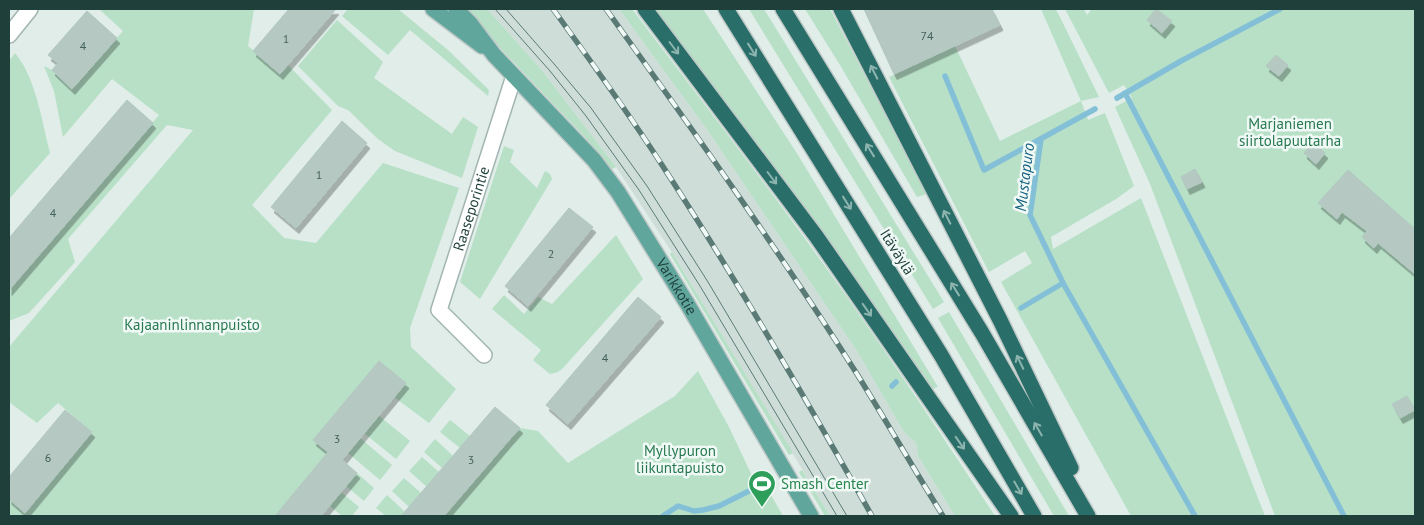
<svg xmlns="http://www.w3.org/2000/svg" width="1424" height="525" viewBox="0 0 1424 525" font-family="'PT Sans',sans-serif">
	<defs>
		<filter id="shadow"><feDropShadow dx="3" dy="5.5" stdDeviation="0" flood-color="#0004"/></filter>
	</defs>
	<rect width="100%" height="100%" fill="#e0ede9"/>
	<!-- built -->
	<polygon fill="#cfddd8" points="487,9 619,9 708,131 857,351 904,432 916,443 918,456 955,516 830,516 679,263 616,167 540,68"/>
	<!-- green -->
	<g fill="#b7e0c7">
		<polygon points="99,9 254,9 248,46 280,73 288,65 332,110 252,205 284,238 316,243 383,163 459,188 410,328 411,347 456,389 429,423 394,397 405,383 379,361 314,439 328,452 275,516 9,516 9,499 25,513 92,432 58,403 37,423 9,402 9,347 193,130 167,125 68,239 75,262 29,313 9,321 9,290 159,115 112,79 63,137 54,91 44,66 52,70 73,88 123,31"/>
		<polygon points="348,9 398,9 448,50 489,90 488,96 410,30 388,55 342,16"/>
		<polygon points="463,9 487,9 540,68 616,167 612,169 583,135"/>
		<path d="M619,9H632C705,105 779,201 849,300C899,371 947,443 995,516H955L918,456L916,443L904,432L857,351L708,131Z"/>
		<polygon points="655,9 703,9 798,155 938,387 932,389 855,278"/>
		<polygon points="749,9 764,9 944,302 933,309"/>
		<polygon points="805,9 830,9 927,194 917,197 840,65"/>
		<polygon points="1041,9 1056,9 1099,97 1081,101 1088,120 1105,113 1134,186 1116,199 1051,237 1053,249 1141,198 1265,516 1131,516 1001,282 1032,263 1025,251 989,272 889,77 955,46 1000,141 1081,101"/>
		<polygon points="1065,9 1084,9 1087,15 1092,9 1415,9 1415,516 1275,516 1150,184 1115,107 1132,98 1124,85 1109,93"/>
		<polygon points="337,20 383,62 374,78 452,134 463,117 478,127 462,178 395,151 378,139 348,110 338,106 298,66"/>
		<path d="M15,53C36,78 42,122 50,153L9,199V61Z"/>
		<polygon points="504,146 514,150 510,162 537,188 545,171 550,174 552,179 480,299 460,282"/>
		<polygon points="616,235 643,279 563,368 558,372 550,374 533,360 541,350 492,309 504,295 524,314 538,297 552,304"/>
		<polygon points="672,252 793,453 789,455 670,254"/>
		<polygon points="949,312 1069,516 1054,516 938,318"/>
		<polygon points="698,371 729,427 763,499 771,495 783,516 444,516 520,428 538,431 568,463 675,396"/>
		<polygon points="378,415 410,441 396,459 364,433"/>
		<polygon points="450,420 470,436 460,448 440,432"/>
		<polygon points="360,438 392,465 380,480 348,453"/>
		<polygon points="435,439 453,456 442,468 424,452"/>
		<polygon points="422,457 439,472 427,487 409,471"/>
		<polygon points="802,470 830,516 825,516 799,472"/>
		<polygon points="357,473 374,488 364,501 346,486"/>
		<polygon points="404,478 421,493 409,507 392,491"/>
		<polygon points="341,492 359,507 352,516 342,516 330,506"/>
		<polygon points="387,495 405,512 402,516 386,516 376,508"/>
	</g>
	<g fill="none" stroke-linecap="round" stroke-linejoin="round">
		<!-- stream -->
		<g stroke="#83c0d7" stroke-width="5.5">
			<polyline points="945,76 984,170 1095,109"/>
			<polyline points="1125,93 1344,516"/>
			<polyline points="1117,98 1181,61 1280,9"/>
			<polyline points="1063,283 1195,516"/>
			<polyline points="1021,308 1063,283 1030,215 1041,139"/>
			<polyline points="892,386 896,382"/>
			<polyline points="663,516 678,506 694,511 703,510 719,506 755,488"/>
		</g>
	</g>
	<!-- building -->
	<g fill="#b6c8c2" stroke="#b2c7c1" filter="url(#shadow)">
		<polygon points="289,9 336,9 280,74 253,51"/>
		<polygon points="864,9 992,9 1000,25 894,74"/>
		<polygon points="1156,9 1172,21 1162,33 1147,20"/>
		<polygon points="87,11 117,38 72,89 52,70 58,63 48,55"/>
		<polygon points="1276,55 1288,65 1279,76 1266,66"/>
		<polygon points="127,100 153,123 9,290 9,238"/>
		<polygon points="342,121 367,143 296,228 271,207"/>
		<polygon points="1313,142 1325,153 1316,164 1304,153"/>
		<polygon points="1195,169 1202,182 1187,189 1181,177"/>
		<polygon points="1348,170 1415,229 1415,274 1378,243 1374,248 1362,237 1367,231 1342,212 1337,219 1318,203"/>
		<polygon points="569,208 593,227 528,306 505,286"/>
		<polygon points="638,297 661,317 568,424 546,405"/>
		<polygon points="379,361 406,383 342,460 357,473 321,516 275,516 328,452 313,440"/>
		<polygon points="1407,396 1415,410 1400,418 1392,404"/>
		<polygon points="495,407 520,428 510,439 444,516 401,516"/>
		<polygon points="65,410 92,432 25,513 9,499 9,477"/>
	</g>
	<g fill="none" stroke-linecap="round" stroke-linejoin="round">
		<defs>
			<g id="minor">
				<polyline points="9,35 30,9"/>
				<path id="s1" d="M484,355L439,310L514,76"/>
			</g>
			<g id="major">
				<polyline points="433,9 482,46"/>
				<path id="s2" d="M456,9L470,23L494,55L594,160L618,192L688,305L811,516"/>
			</g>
			<g id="highway">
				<polyline points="645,9 816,236 1011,516"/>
				<polyline points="726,9 941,355 1034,516"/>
				<polyline points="783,9 982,333 1088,516"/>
				<polyline points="841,9 1000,320 1071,468"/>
			</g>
		</defs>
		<!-- minor casing -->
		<use href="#minor" stroke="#a2b5b1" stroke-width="18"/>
		<!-- major casing -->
		<use href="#major" stroke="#c0c9c8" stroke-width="18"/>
		<!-- highway casing -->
		<use href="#highway" stroke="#c0c9c8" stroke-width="18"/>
		<!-- minor -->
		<use href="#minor" stroke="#fff" stroke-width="15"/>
		<!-- major -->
		<use href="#major" stroke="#61a69d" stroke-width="15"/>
		<!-- highway -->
		<use href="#highway" stroke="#296e68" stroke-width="15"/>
		<!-- tram -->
		<g stroke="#5a7a76" stroke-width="1">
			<polyline points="495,9 550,71 586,116 639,190 700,286 837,516"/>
			<polyline points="506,9 555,65 591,108 647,186 708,282 847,516"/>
		</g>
		<defs>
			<g id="rail">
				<path d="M553,9C590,60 627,111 662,165C736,279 805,397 872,516"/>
				<path d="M606,9C692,129 778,249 857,374C886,421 914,469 943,516"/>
			</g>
		</defs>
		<!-- rail casing -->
		<use href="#rail" stroke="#5a7a76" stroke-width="5.5"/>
		<!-- rail -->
		<use href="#rail" stroke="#f1f9f6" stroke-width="4" stroke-dasharray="11" stroke-linecap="butt"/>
	</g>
	<!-- one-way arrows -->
	<defs><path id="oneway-shaft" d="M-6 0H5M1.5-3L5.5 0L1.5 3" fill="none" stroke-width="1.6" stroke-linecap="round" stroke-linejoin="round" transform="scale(1.25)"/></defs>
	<g stroke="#8db4af">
		<use href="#oneway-shaft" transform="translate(674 48) rotate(53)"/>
		<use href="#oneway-shaft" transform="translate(752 50) rotate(58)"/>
		<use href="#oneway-shaft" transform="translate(874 72) rotate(-117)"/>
		<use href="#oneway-shaft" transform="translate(870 150) rotate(-122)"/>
		<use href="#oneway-shaft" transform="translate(772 178) rotate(53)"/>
		<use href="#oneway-shaft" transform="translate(847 203) rotate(58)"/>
		<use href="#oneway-shaft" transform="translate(947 217) rotate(-117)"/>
		<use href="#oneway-shaft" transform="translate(955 289) rotate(-122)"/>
		<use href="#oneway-shaft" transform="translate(867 310) rotate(55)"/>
		<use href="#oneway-shaft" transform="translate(1020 362) rotate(-116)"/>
		<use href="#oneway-shaft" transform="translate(1038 429) rotate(-120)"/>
		<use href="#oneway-shaft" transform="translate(960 443) rotate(55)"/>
		<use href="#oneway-shaft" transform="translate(1018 488) rotate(60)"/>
	</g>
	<!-- icons -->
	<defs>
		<symbol id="stadium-pin" viewBox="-11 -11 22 30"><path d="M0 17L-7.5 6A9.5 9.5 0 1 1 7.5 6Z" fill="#2e9e5b" stroke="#f1f9f6"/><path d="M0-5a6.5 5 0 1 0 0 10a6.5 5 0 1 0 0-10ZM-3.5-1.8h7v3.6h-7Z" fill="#fff"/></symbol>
	</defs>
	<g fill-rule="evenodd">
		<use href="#stadium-pin" x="746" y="468" width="32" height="43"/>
	</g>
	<g text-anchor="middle" stroke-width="5" stroke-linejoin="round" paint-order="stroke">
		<!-- number labels -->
		<g font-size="12" fill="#45615c">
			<text x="927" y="40">74</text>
			<text x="286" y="43">1</text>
			<text x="83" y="50">4</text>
			<text x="319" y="179">1</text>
			<text x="53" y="217">4</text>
			<text x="551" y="258">2</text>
			<text x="605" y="362">4</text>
			<text x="337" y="443">3</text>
			<text x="48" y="462">6</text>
			<text x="471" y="464">3</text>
		</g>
		<!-- park labels -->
		<g font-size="15" fill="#267950" stroke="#f1f9f6">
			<text x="1290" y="129">Marjaniemen<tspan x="1290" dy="17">siirtolapuutarha</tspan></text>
			<text x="192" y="330">Kajaaninlinnanpuisto</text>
			<text x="680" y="456">Myllypuron<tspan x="680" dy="17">liikuntapuisto</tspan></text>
		</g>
		<!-- street labels -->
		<g font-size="15" fill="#1f3f3a" stroke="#f1f9f6">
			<text dy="5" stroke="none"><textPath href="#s1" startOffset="170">Raaseporintie</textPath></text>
			<text transform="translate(897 252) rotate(58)" y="5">Itäväylä</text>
			<text dy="5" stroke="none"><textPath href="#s2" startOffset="356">Varikkotie</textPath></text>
		</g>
		<!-- leisure labels -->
		<g font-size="15" fill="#27864d" stroke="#f1f9f6" text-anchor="start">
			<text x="781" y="489">Smash Center</text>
		</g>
		<!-- water labels -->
		<g font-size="16" font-style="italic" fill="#146180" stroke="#f1f9f6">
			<text transform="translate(1024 177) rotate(-83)" y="6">Mustapuro</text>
		</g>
	</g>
	<!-- border -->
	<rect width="1424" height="525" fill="none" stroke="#1f3f3a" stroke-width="20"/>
</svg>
